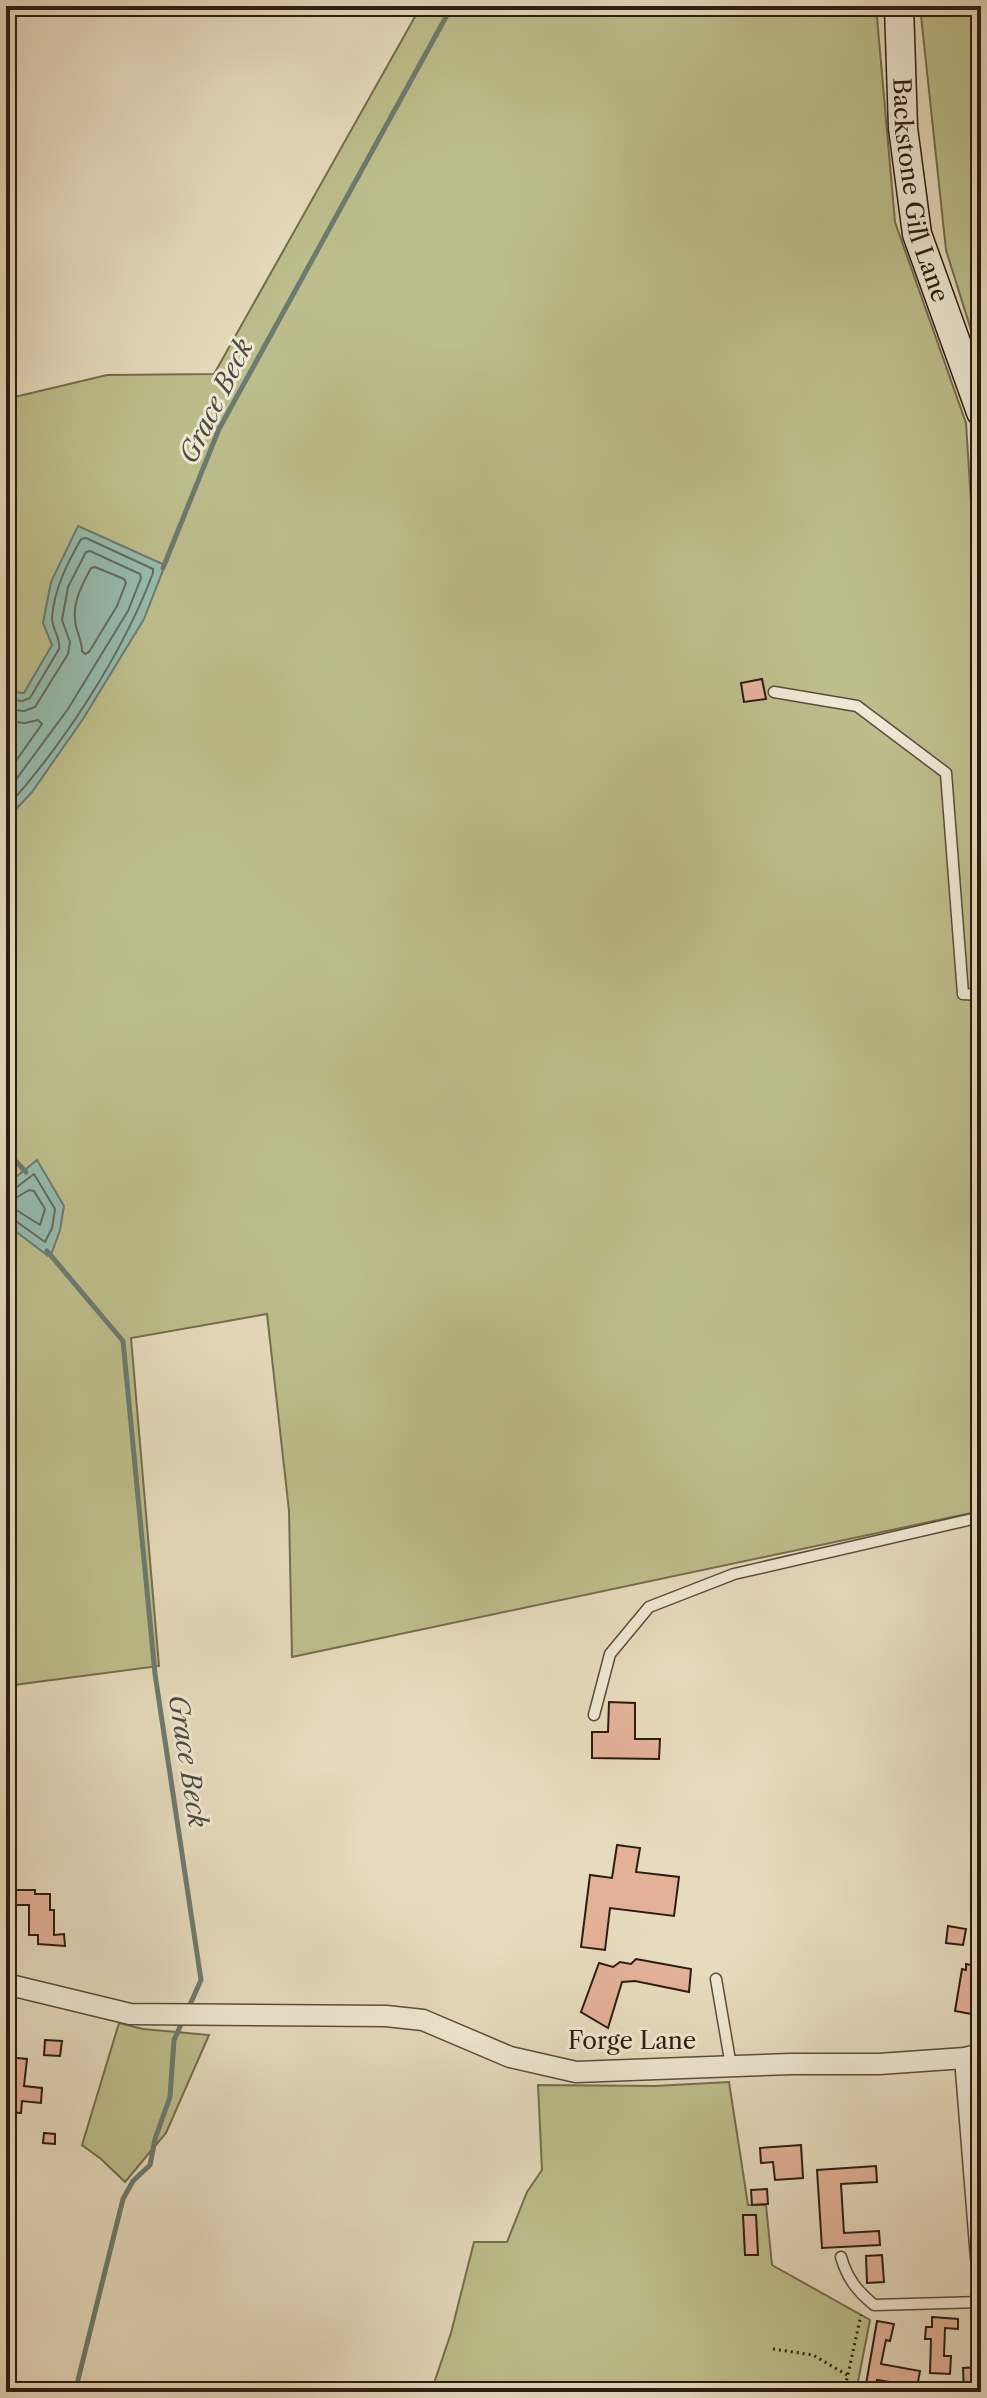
<svg xmlns="http://www.w3.org/2000/svg" width="987" height="2398" viewBox="0 0 987 2398" font-family="'Libre Caslon Text',serif">
	<rect width="100%" height="100%" fill="#e6dbbd"/>
	<filter id="stains"><feTurbulence type="fractalNoise" baseFrequency=".0025" numOctaves="4"/><feColorMatrix values="0 0 0 0 .2 0 0 0 0 .09 0 0 0 0 .02 0 0 0 .5 -.17"/></filter>
	<radialGradient id="worn" r=".72"><stop offset=".6" stop-color="#630" stop-opacity="0"/><stop offset="1" stop-color="#630" stop-opacity=".3"/></radialGradient>
	<!-- green -->
	<g fill="#bdbe8c" stroke="#746d4e" stroke-width="2">
		<polygon points="421,6 876,6 895,222 966,423 981,658 981,1511 292,1657 289,1511 267,1314 131,1338 159,1666 6,1686 6,399 107,375 214,374"/>
		<polygon points="920,6 981,6 981,362 946,250"/>
		<polygon points="119,2023 143,2029 209,2035 166,2133 125,2182 101,2159 82,2145"/>
		<polygon points="729,2082 748,2205 766,2205 772,2265 870,2320 856,2392 431,2392 451,2333 474,2242 507,2242 527,2192 542,2170 538,2085 654,2086"/>
	</g>
	<!-- water -->
	<g fill="#96bbae" stroke="#6c7b6f" stroke-width="2">
		<polygon points="78,526 165,565 144,619 83,719 32,792 6,820 6,691 24,693 52,645 43,623 51,582"/>
		<polygon points="37,1160 64,1206 60,1230 51,1255 48,1256 6,1224 6,1185"/>
	</g>
	<g fill="none" stroke-linecap="round" stroke-linejoin="round">
		<!-- shore -->
		<g stroke="#616c60" stroke-width="2">
			<path d="M95,567L124,579L126,583L117,606L89,652L85,654L82,651C82,639 75,630 75,619C73,601 83,583 91,568Z"/>
			<path d="M6,699L22,701L30,698L59,649C61,638 52,629 52,618C54,589 67,564 81,539L86,538L153,569V573C123,653 64,744 6,808"/>
			<polyline points="6,709 24,711 35,707 68,654 70,642 62,620 68,587 86,552 90,551 140,574 141,578 128,611 68,709 6,793"/>
			<polyline points="6,721 25,723 38,720 42,724 6,775"/>
			<polygon points="29,1190 34,1191 45,1209 40,1225 10,1206 11,1201"/>
			<polyline points="6,1191 13,1190 34,1174 55,1209 52,1228 45,1242 13,1219 6,1218"/>
		</g>
		<!-- stream -->
		<g stroke="#6c7b6f" stroke-width="5">
			<polyline points="163,568 219,429 452,6"/>
			<polyline points="6,1151 26,1172"/>
			<polyline points="47,1251 123,1341 155,1674 201,1980 188,2009"/>
			<polyline points="75,2392 123,2199 133,2181 150,2165 155,2139 170,2097 174,2040 184,2018"/>
		</g>
	</g>
	<!-- building -->
	<g fill="#e3b198" stroke="#2c1c11" stroke-width="2">
		<polygon points="762,679 766,699 744,702 741,683"/>
		<polygon points="609,1702 635,1703 635,1739 660,1739 659,1759 592,1758 592,1732 608,1732"/>
		<polygon points="617,1845 640,1848 636,1872 679,1877 674,1916 610,1908 605,1950 581,1947 590,1875 612,1878"/>
		<polygon points="7,1890 35,1890 35,1894 50,1894 50,1910 54,1910 54,1935 64,1934 65,1946 38,1944 38,1935 29,1935 29,1905 8,1905"/>
		<polygon points="948,1926 966,1929 963,1945 946,1943"/>
		<polygon points="636,1959 691,1969 689,1992 635,1981 622,1982 608,2028 581,2012 599,1963 613,1967 620,1962 631,1964"/>
		<polygon points="966,1964 981,1967 977,2015 955,2011 962,1969 966,1970"/>
		<polygon points="45,2040 62,2041 60,2056 44,2055"/>
		<polygon points="6,2057 27,2059 24,2086 42,2088 41,2103 22,2101 21,2113 6,2112 9,2082 6,2082"/>
		<polygon points="44,2133 55,2134 55,2144 43,2143"/>
		<polygon points="801,2145 803,2178 775,2180 773,2162 761,2163 760,2148"/>
		<polygon points="6,2149 13,2149 10,2170 6,2170"/>
		<polygon points="876,2166 877,2182 841,2184 844,2233 879,2231 880,2245 822,2248 817,2170"/>
		<polygon points="767,2189 768,2204 752,2205 751,2190"/>
		<polygon points="743,2215 756,2215 758,2255 745,2255"/>
		<polygon points="882,2255 884,2282 867,2283 866,2256"/>
		<polygon points="932,2317 958,2319 958,2329 945,2328 944,2356 951,2356 950,2374 930,2373 931,2339 925,2339 926,2327 932,2327"/>
		<polygon points="877,2321 894,2324 890,2341 886,2340 881,2364 920,2371 917,2387 914,2387 913,2392 900,2392 902,2384 877,2380 875,2392 865,2390"/>
		<polygon points="977,2367 978,2390 964,2391 963,2368"/>
	</g>
	<g fill="none" stroke-linecap="round" stroke-linejoin="round">
		<defs>
			<g id="lane">
				<polyline points="774,692 857,706 946,773 963,994 981,995"/>
				<polyline points="594,1715 610,1654 649,1607 734,1574 981,1517"/>
				<polyline points="716,1979 731,2066"/>
				<path d="M841,2257C847,2278 857,2291 874,2305L981,2302"/>
			</g>
			<g id="street">
				<polyline points="6,1984 130,2014 386,2016 423,2020 510,2057 576,2072 791,2064 879,2064 965,2058 981,2054"/>
				<polyline points="965,2058 981,2258"/>
			</g>
			<g id="secondary">
				<path id="s1" d="M899,6L903,128L917,234L981,412"/>
			</g>
		</defs>
		<!-- lane casing -->
		<use href="#lane" stroke="#5a4c3c" stroke-width="13"/>
		<!-- street casing -->
		<use href="#street" stroke="#5a4c3c" stroke-width="23"/>
		<!-- secondary casing -->
		<use href="#secondary" stroke="#2c1c11" stroke-width="31"/>
		<!-- path -->
		<g stroke="#2c1c11" stroke-width="3" stroke-dasharray="2 4" stroke-linecap="butt">
			<polyline points="773,2349 813,2355 847,2375"/>
			<polyline points="844,2392 861,2315"/>
		</g>
		<!-- lane -->
		<use href="#lane" stroke="#efe8d4" stroke-width="10"/>
		<!-- street -->
		<use href="#street" stroke="#efe8d4" stroke-width="20"/>
		<!-- secondary -->
		<use href="#secondary" stroke="#efe8d4" stroke-width="28"/>
	</g>
	<g text-anchor="middle" stroke-width="6" stroke-linejoin="round" paint-order="stroke">
		<!-- street labels -->
		<g font-size="24" fill="#2c1c11" stroke="#efe8d4">
			<text dy="8" stroke="none"><textPath href="#s1" startOffset="186">Backstone Gill Lane</textPath></text>
			<text x="632" y="2049">Forge Lane</text>
		</g>
		<!-- water labels -->
		<g font-size="26" font-style="italic" fill="#4c4c40" stroke="#efe8d4">
			<text transform="translate(216 401) rotate(-64)" y="9">Grace Beck</text>
			<text transform="translate(188 1761) rotate(81)" y="9">Grace Beck</text>
		</g>
	</g>
	<!-- margin -->
	<rect width="987" height="2398" fill="none" stroke="#e6dbbd" stroke-width="32"/>
	<rect x="8" y="8" width="971" height="2382" fill="none" stroke="#2c1c11" stroke-width="4"/>
	<rect x="16" y="16" width="955" height="2366" fill="none" stroke="#2c1c11" stroke-width="2"/>
	<rect width="100%" height="100%" filter="url(#stains)"/>
	<rect width="100%" height="100%" fill="url(#worn)"/>
</svg>
